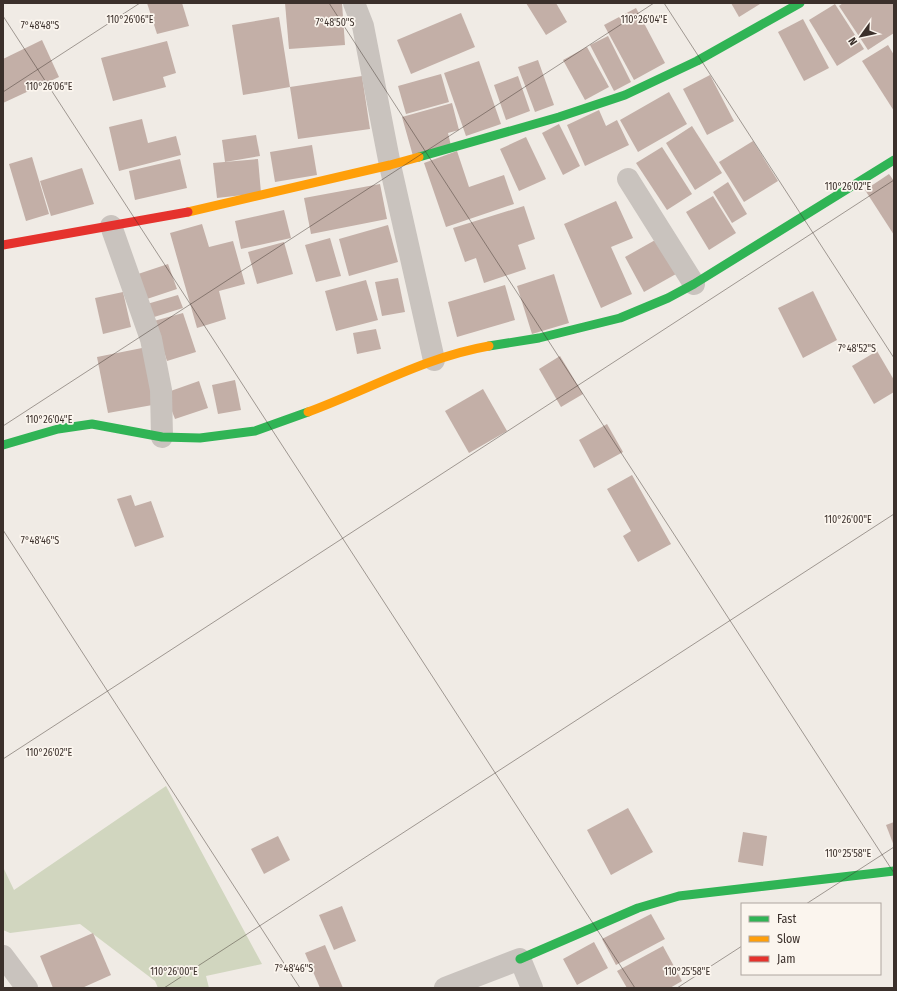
<svg xmlns="http://www.w3.org/2000/svg" width="897" height="991" viewBox="0 0 897 991" font-family="'Fira Sans Condensed',sans-serif">
	<rect width="100%" height="100%" fill="#f0ebe5"/>
	<!-- green -->
	<polygon fill="#d1d6bf" points="166,786 262,964 206,976 209,988 158,988 155,981 80,924 10,933 3,930 3,867 14,890"/>
	<!-- building -->
	<g fill="#c3afa7">
		<polygon points="147,3 182,3 189,26 157,34"/>
		<polygon points="285,3 342,3 345,45 289,49"/>
		<polygon points="526,3 556,3 567,22 546,35"/>
		<polygon points="731,3 759,3 760,4 739,17"/>
		<polygon points="843,3 894,3 894,33 868,50 839,6"/>
		<polygon points="835,4 864,49 837,66 809,20"/>
		<polygon points="636,8 665,63 634,80 604,25"/>
		<polygon points="461,13 475,47 411,74 397,40"/>
		<polygon points="279,17 290,87 243,95 232,25"/>
		<polygon points="803,19 829,68 804,81 778,32"/>
		<polygon points="608,36 631,82 614,91 590,45"/>
		<polygon points="42,40 59,77 3,103 3,59"/>
		<polygon points="167,41 176,73 163,77 166,87 113,101 101,58"/>
		<polygon points="888,45 894,55 894,111 862,61"/>
		<polygon points="587,47 609,87 585,100 563,60"/>
		<polygon points="538,60 554,105 535,112 518,67"/>
		<polygon points="479,61 501,124 466,136 444,73"/>
		<polygon points="441,74 449,102 406,114 398,86"/>
		<polygon points="710,75 734,121 707,135 683,89"/>
		<polygon points="362,76 370,129 298,139 290,87"/>
		<polygon points="518,76 530,111 506,120 494,85"/>
		<polygon points="669,92 687,124 638,152 620,120"/>
		<polygon points="452,103 459,130 448,133 451,146 413,156 402,117"/>
		<polygon points="599,110 606,126 617,120 629,145 585,166 567,125"/>
		<polygon points="142,119 148,143 176,136 181,155 119,171 109,127"/>
		<polygon points="559,124 580,166 563,175 542,133"/>
		<polygon points="692,126 722,173 695,190 666,143"/>
		<polygon points="256,135 260,156 225,162 222,140"/>
		<polygon points="526,137 546,179 519,191 500,149"/>
		<polygon points="753,141 778,181 744,202 719,162"/>
		<polygon points="312,145 317,175 275,182 270,152"/>
		<polygon points="662,147 692,194 667,210 636,163"/>
		<polygon points="457,151 469,187 504,175 514,204 446,227 424,163"/>
		<polygon points="32,157 49,214 26,221 9,164"/>
		<polygon points="180,159 187,188 135,200 129,171"/>
		<polygon points="258,159 261,193 217,198 213,163"/>
		<polygon points="82,168 94,204 51,216 40,181"/>
		<polygon points="889,174 894,181 894,235 865,190"/>
		<polygon points="728,182 747,214 732,223 713,192"/>
		<polygon points="380,184 387,219 311,234 304,198"/>
		<polygon points="713,196 736,233 709,250 686,212"/>
		<polygon points="616,201 633,238 611,247 632,294 601,308 564,224"/>
		<polygon points="524,206 535,239 518,245 526,269 484,283 476,258 465,262 453,228"/>
		<polygon points="284,210 291,238 241,249 235,221"/>
		<polygon points="202,224 209,247 233,241 245,284 219,291 226,319 197,328 170,233"/>
		<polygon points="388,225 398,262 349,276 339,239"/>
		<polygon points="330,238 341,276 316,282 305,245"/>
		<polygon points="657,239 676,274 644,292 625,257"/>
		<polygon points="284,242 293,274 257,284 248,252"/>
		<polygon points="168,264 177,289 144,300 135,275"/>
		<polygon points="554,274 569,323 532,334 517,286"/>
		<polygon points="398,278 405,312 382,316 375,282"/>
		<polygon points="366,280 378,320 336,331 325,291"/>
		<polygon points="505,285 515,320 457,337 448,302"/>
		<polygon points="813,291 837,340 803,358 778,308"/>
		<polygon points="123,292 131,327 103,334 95,298"/>
		<polygon points="178,295 183,308 151,318 147,304"/>
		<polygon points="183,313 196,352 167,361 154,321"/>
		<polygon points="376,329 381,349 357,354 353,333"/>
		<polygon points="147,347 158,404 108,413 97,357"/>
		<polygon points="877,351 894,380 894,392 874,404 852,366"/>
		<polygon points="560,356 583,394 561,407 539,369"/>
		<polygon points="235,380 241,410 218,414 212,385"/>
		<polygon points="199,381 208,408 175,419 165,393"/>
		<polygon points="483,389 507,431 469,453 445,411"/>
		<polygon points="607,424 623,452 594,468 579,440"/>
		<polygon points="632,475 671,544 638,562 623,536 631,531 607,489"/>
		<polygon points="131,495 135,506 151,501 164,537 135,547 117,499"/>
		<polygon points="628,808 653,852 611,875 587,830"/>
		<polygon points="894,822 894,846 886,825"/>
		<polygon points="743,832 767,836 763,866 738,862"/>
		<polygon points="278,836 290,860 264,874 251,849"/>
		<polygon points="342,906 356,941 334,950 319,915"/>
		<polygon points="651,914 665,939 616,965 602,939"/>
		<polygon points="93,933 111,975 82,988 53,988 40,956"/>
		<polygon points="594,942 608,968 577,985 563,959"/>
		<polygon points="325,945 343,988 320,988 305,953"/>
		<polygon points="663,946 682,981 670,988 627,988 617,971"/>
	</g>
	<g fill="none" stroke-linecap="round" stroke-linejoin="round">
		<!-- street -->
		<g stroke="#c9c3be" stroke-width="22">
			<polyline points="354,3 363,26 390,165 434,360"/>
			<polyline points="628,179 694,284"/>
			<polyline points="111,226 151,339 161,390 162,437"/>
			<polyline points="3,956 27,988"/>
			<polyline points="445,988 520,959 532,988"/>
		</g>
		<!-- fast -->
		<g stroke="#30b455" stroke-width="9">
			<polyline points="419,157 559,117 625,95 697,61 800,3"/>
			<polyline points="489,346 539,338 620,318 668,298 694,284 894,160"/>
			<polyline points="3,445 58,429 92,424 162,437 200,438 255,431 308,412"/>
			<polyline points="520,959 638,908 679,896 894,871"/>
		</g>
		<!-- slow -->
		<g stroke="#ff9f0a" stroke-width="9">
			<polyline points="188,212 390,165 419,157"/>
			<path d="M308,412C368,390 425,357 489,346"/>
		</g>
		<!-- jam -->
		<polyline stroke="#e5322d" stroke-width="9" points="3,245 188,212"/>
	</g>
	<!-- ticks -->
	<path fill="none" stroke="#3b302b" stroke-width="1" stroke-opacity="0.45" d="M329,3L894,873M664,3L894,358M3,16L635,988M3,92L140,3M3,426L654,3M3,530L300,988M3,759L894,180M806,904L894,847M164,988L894,514M677,988L742,946"/>
	<g font-size="10" text-anchor="middle" fill="#3b302b" stroke="#fbf5ee" stroke-width="3.5" stroke-linejoin="round" paint-order="stroke">
		<text x="130" y="23">110°26'06"E</text>
		<text x="644" y="23">110°26'04"E</text>
		<text x="335" y="26">7°48'50"S</text>
		<text x="40" y="29">7°48'48"S</text>
		<text x="49" y="90">110°26'06"E</text>
		<text x="848" y="190">110°26'02"E</text>
		<text x="857" y="352">7°48'52"S</text>
		<text x="49" y="423">110°26'04"E</text>
		<text x="848" y="523">110°26'00"E</text>
		<text x="40" y="544">7°48'46"S</text>
		<text x="49" y="756">110°26'02"E</text>
		<text x="848" y="857">110°25'58"E</text>
		<text x="294" y="972">7°48'46"S</text>
		<text x="174" y="975">110°26'00"E</text>
		<text x="687" y="975">110°25'58"E</text>
	</g>
	<!-- border -->
	<rect width="897" height="991" fill="none" stroke="#3b302b" stroke-width="8"/>
	<!-- legend -->
	<rect x="741" y="903" width="140" height="72" fill="#fbf5ee" stroke="#aea6a0"/>
	<rect x="749" y="916" width="20" height="6" fill="#30b455" stroke="#aea6a0"/>
	<text x="777" y="923" font-size="12" fill="#3b302b">Fast</text>
	<rect x="749" y="936" width="20" height="6" fill="#ff9f0a" stroke="#aea6a0"/>
	<text x="777" y="943" font-size="12" fill="#3b302b">Slow</text>
	<rect x="749" y="956" width="20" height="6" fill="#e5322d" stroke="#aea6a0"/>
	<text x="777" y="963" font-size="12" fill="#3b302b">Jam</text>
	<!-- north arrow -->
	<g transform="translate(861 36) rotate(237)" stroke="#fbf5ee" stroke-width="3" paint-order="stroke">
	<path d="M0-3L7 15L0 10L-7 15Z" fill="#3b302b"/>
	<text y="-6" font-size="11" font-weight="bold" text-anchor="middle" fill="#3b302b">N</text>
	</g>
</svg>
